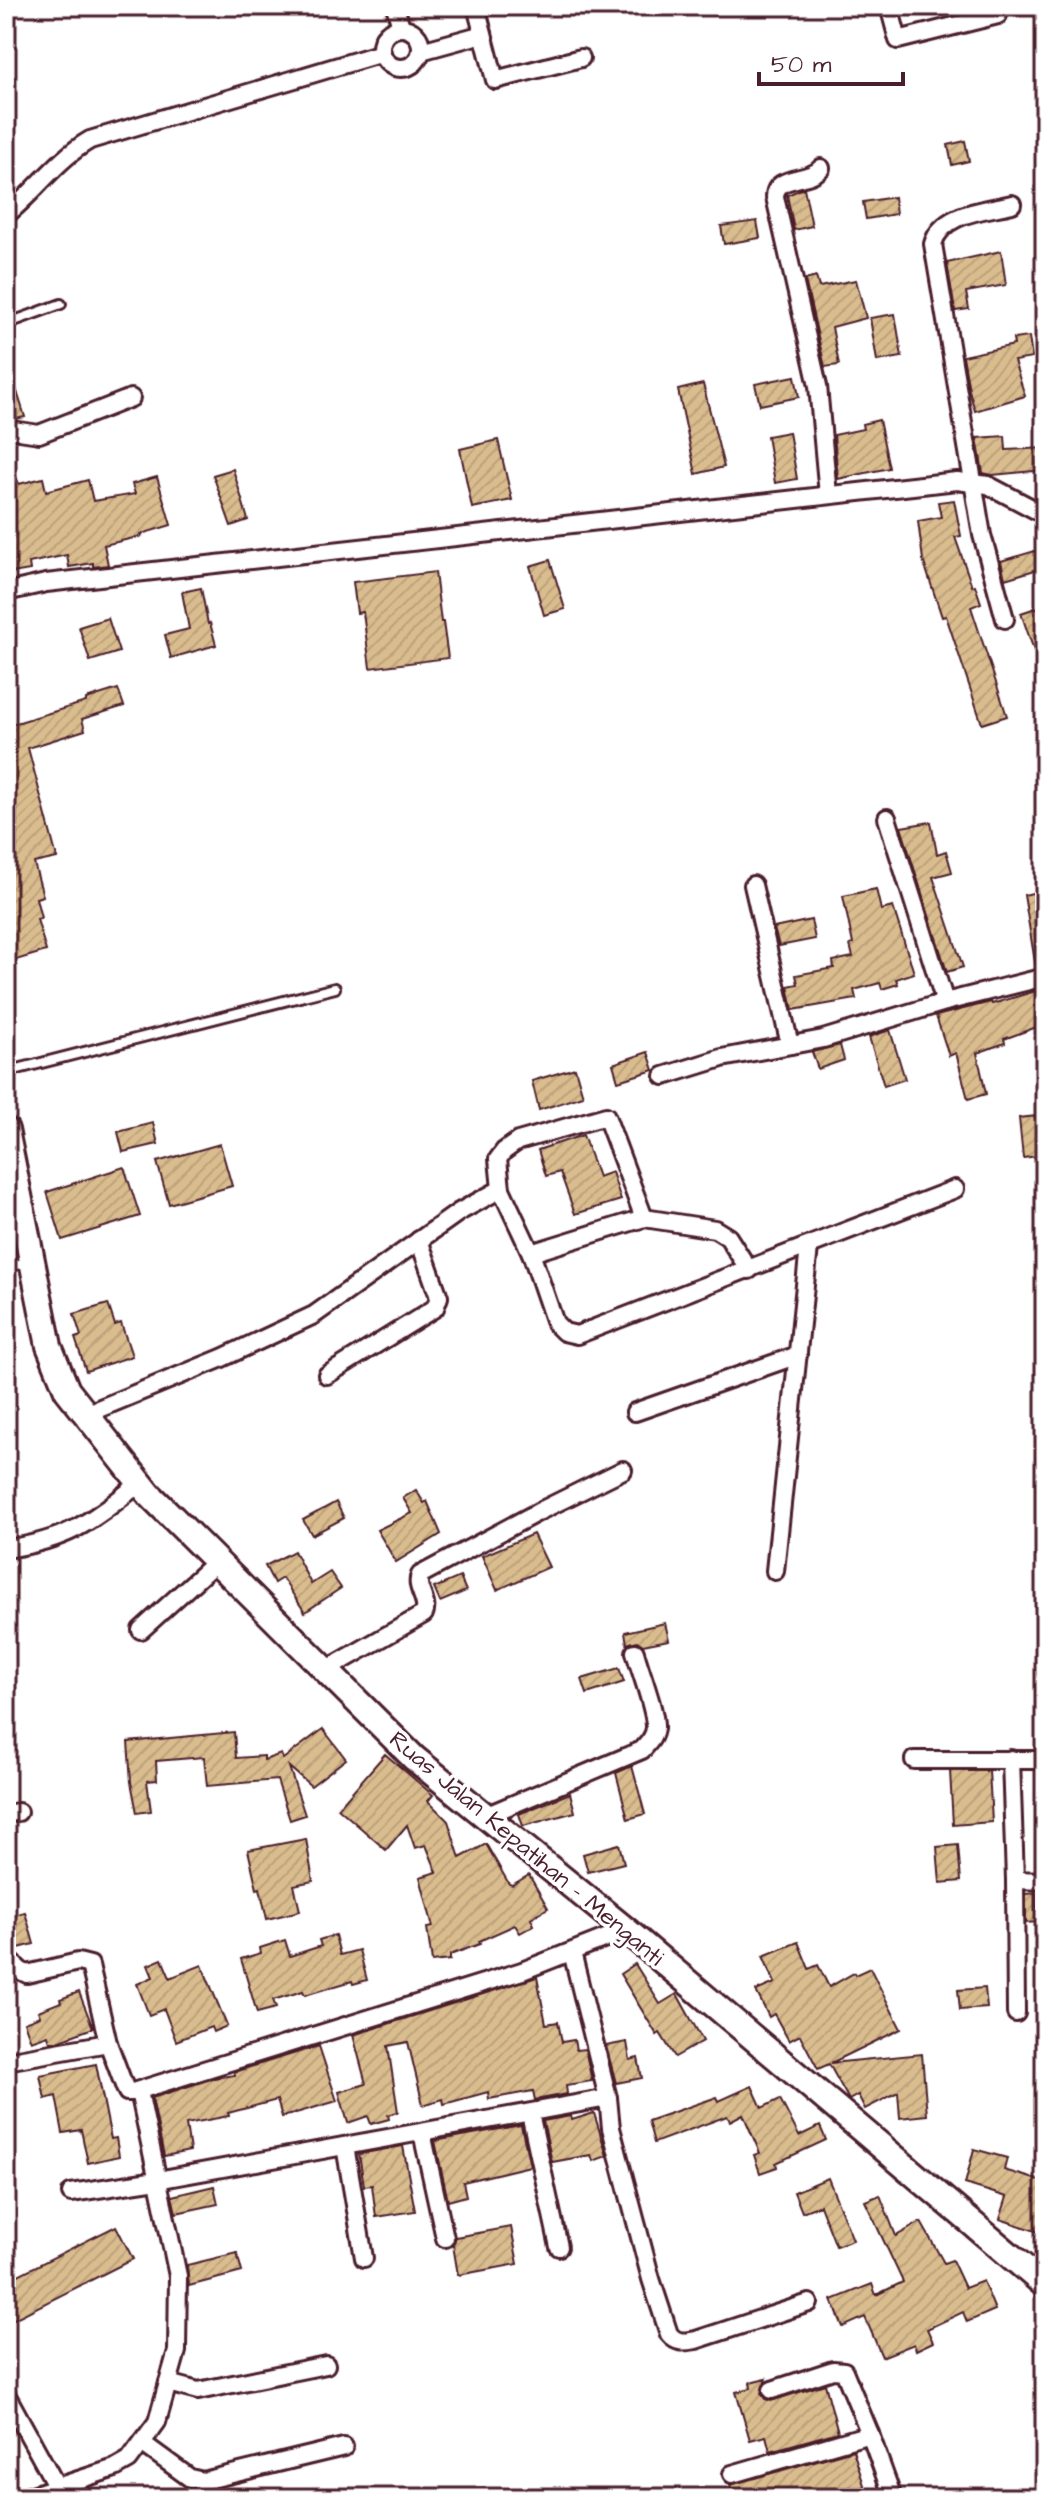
<svg xmlns="http://www.w3.org/2000/svg" width="1051" height="2504" viewBox="0 0 1051 2504" font-family="'Architects Daughter',sans-serif">
	<defs>
		<pattern id="building-hatch" width="6" height="6" patternUnits="userSpaceOnUse" patternTransform="scale(2)"><rect width="6" height="6" fill="#dabd8e"/><path d="M-1 1l2-2M0 6l6-6M5 7l2-2" fill="none" stroke="#bda27b"/></pattern>
	</defs>
	<rect width="100%" height="100%" fill="#fff"/>
	<filter id="ink" filterUnits="userSpaceOnUse"><feTurbulence type="fractalNoise" baseFrequency=".0125" numOctaves="2"/><feDisplacementMap in="SourceGraphic" scale="16" xChannelSelector="R" yChannelSelector="G"/><feConvolveMatrix kernelMatrix="1 2 1 2 8 2 1 2 1" color-interpolation-filters="sRGB"/></filter>
	<g filter="url(#ink)">
		<!-- building -->
		<g fill="url(#building-hatch)" stroke="#4a1f2b" stroke-width="2">
			<polygon points="965,141 969,161 952,165 948,145"/>
			<polygon points="804,188 812,226 794,230 787,195"/>
			<polygon points="894,197 896,214 866,219 863,202"/>
			<polygon points="757,221 760,238 724,244 721,226"/>
			<polygon points="1001,251 1006,285 966,292 969,309 955,311 947,263"/>
			<polygon points="816,277 819,287 856,280 866,318 832,327 839,365 825,367 805,280"/>
			<polygon points="895,314 902,357 877,361 870,318"/>
			<polygon points="1029,337 1032,358 1014,361 1025,396 975,411 969,390 963,356 1014,345 1013,339"/>
			<polygon points="9,366 25,417 6,421 6,367"/>
			<polygon points="795,376 799,397 760,405 755,384"/>
			<polygon points="703,384 724,467 696,474 678,390"/>
			<polygon points="879,420 889,468 838,479 834,435 863,429 862,424"/>
			<polygon points="789,432 797,479 775,483 767,436"/>
			<polygon points="1005,436 1006,450 1045,448 1045,470 992,475 983,473 977,438"/>
			<polygon points="498,440 512,500 472,508 460,449"/>
			<polygon points="6,453 19,484 43,478 46,491 88,480 93,501 135,494 132,484 157,477 171,525 141,534 142,536 104,545 108,565 93,567 93,563 69,567 67,555 29,563 30,570 6,574"/>
			<polygon points="233,469 248,520 231,526 213,475"/>
			<polygon points="954,500 961,536 955,537 972,586 975,585 981,603 971,607 1007,716 982,724 946,616 942,617 923,560 918,521 941,517 938,502"/>
			<polygon points="1045,548 1045,567 1005,579 1001,561"/>
			<polygon points="550,560 565,609 544,615 530,566"/>
			<polygon points="435,572 441,622 443,622 448,658 370,668 363,612 357,613 353,582"/>
			<polygon points="201,588 208,624 210,623 216,645 171,658 165,635 189,629 182,592"/>
			<polygon points="1045,605 1045,674 1042,674 1021,613"/>
			<polygon points="108,618 119,652 90,661 79,627"/>
			<polygon points="118,689 124,706 82,719 85,730 28,748 57,858 34,863 43,896 36,898 41,918 37,919 46,951 6,963 6,726 86,702 86,699"/>
			<polygon points="931,822 937,854 946,851 952,872 933,877 963,967 947,972 901,827"/>
			<polygon points="876,889 881,910 893,907 914,973 896,979 898,984 882,989 880,983 854,990 856,999 793,1010 788,986 798,984 796,975 834,968 833,961 853,957 850,945 853,944 843,896"/>
			<polygon points="1045,890 1045,966 1036,968 1024,895"/>
			<polygon points="811,920 815,939 779,946 774,928"/>
			<polygon points="1036,991 1045,1017 1045,1024 1004,1039 1005,1043 977,1053 986,1094 968,1099 956,1053 949,1056 936,1016 991,1002 992,1004"/>
			<polygon points="890,1030 905,1079 884,1086 869,1037"/>
			<polygon points="840,1045 844,1060 818,1069 812,1052"/>
			<polygon points="648,1052 654,1070 618,1081 613,1064"/>
			<polygon points="575,1068 583,1096 539,1110 532,1081"/>
			<polygon points="1045,1115 1045,1155 1023,1158 1019,1118"/>
			<polygon points="153,1123 158,1144 123,1152 118,1132"/>
			<polygon points="583,1135 598,1177 612,1172 621,1200 575,1214 560,1172 546,1176 538,1150"/>
			<polygon points="220,1144 232,1186 169,1204 157,1162"/>
			<polygon points="124,1167 140,1216 62,1240 47,1192"/>
			<polygon points="108,1304 115,1325 121,1323 132,1356 86,1371 75,1338 81,1336 74,1314"/>
			<polygon points="416,1490 424,1503 427,1501 441,1534 396,1562 377,1530 412,1513 403,1498"/>
			<polygon points="336,1502 344,1518 312,1535 303,1520"/>
			<polygon points="533,1534 549,1567 497,1590 482,1556"/>
			<polygon points="294,1551 311,1584 330,1572 341,1588 305,1612 282,1578 274,1583 265,1566"/>
			<polygon points="460,1577 466,1591 440,1602 434,1588"/>
			<polygon points="665,1623 669,1640 643,1645 637,1641 627,1644 625,1632"/>
			<polygon points="619,1668 624,1682 587,1694 582,1679"/>
			<polygon points="323,1729 346,1759 311,1786 289,1767 305,1815 290,1820 277,1780 207,1786 204,1757 156,1761 157,1780 147,1781 151,1811 137,1813 131,1782 128,1742 234,1732 236,1758 264,1756 264,1760 281,1754 283,1759"/>
			<polygon points="385,1754 433,1795 428,1801 448,1821 460,1858 486,1844 509,1884 512,1885 529,1875 548,1908 531,1918 534,1925 520,1933 515,1925 479,1941 480,1944 450,1955 450,1960 432,1962 427,1928 433,1927 420,1877 437,1872 426,1845 415,1848 407,1825 386,1850 338,1808"/>
			<polygon points="632,1766 645,1814 628,1819 616,1773"/>
			<polygon points="950,1771 989,1771 992,1822 953,1825"/>
			<polygon points="570,1793 575,1812 523,1826 519,1814"/>
			<polygon points="306,1839 313,1881 294,1885 300,1911 267,1919 260,1888 257,1889 248,1850"/>
			<polygon points="619,1844 624,1863 588,1872 583,1854"/>
			<polygon points="958,1845 961,1881 940,1883 937,1847"/>
			<polygon points="1036,1893 1038,1922 1026,1923 1026,1894"/>
			<polygon points="25,1912 34,1944 15,1949 7,1917"/>
			<polygon points="335,1935 340,1955 359,1950 367,1980 353,1984 352,1981 305,1995 303,1991 273,2000 276,2008 257,2013 241,1959 261,1953 260,1948 285,1940 290,1956 321,1946 319,1940"/>
			<polygon points="798,1942 809,1969 818,1965 829,1987 854,1973 855,1975 870,1968 901,2029 831,2063 922,2054 927,2115 900,2118 898,2092 865,2109 858,2095 849,2100 829,2064 818,2069 800,2035 789,2041 774,2014 769,2017 756,1991 775,1983 763,1956"/>
			<polygon points="162,1959 170,1978 202,1965 227,2026 213,2032 211,2027 176,2041 164,2009 149,2015 137,1984 153,1977 148,1965"/>
			<polygon points="635,1964 660,2004 677,1994 703,2041 675,2057 660,2033 657,2035 620,1974"/>
			<polygon points="537,1977 546,2024 558,2022 562,2042 574,2040 576,2050 585,2049 592,2081 566,2085 567,2094 535,2100 533,2091 489,2099 488,2092 444,2104 443,2099 423,2105 408,2042 388,2046 398,2112 388,2115 389,2119 371,2124 368,2116 348,2123 339,2092 366,2084 353,2035"/>
			<polygon points="985,1988 987,2008 960,2010 958,1990"/>
			<polygon points="79,1992 93,2028 58,2041 50,2042 48,2035 31,2041 24,2022 40,2016 38,2011 61,2002 60,1999"/>
			<polygon points="627,2042 630,2060 638,2058 642,2078 616,2083 606,2046"/>
			<polygon points="319,2046 337,2101 282,2117 277,2100 228,2113 229,2116 186,2124 190,2151 164,2156 152,2098 214,2078 235,2075 234,2072"/>
			<polygon points="96,2064 111,2139 116,2138 119,2156 88,2163 81,2130 63,2133 56,2096 45,2099 40,2075"/>
			<polygon points="752,2086 762,2108 780,2099 799,2136 820,2126 826,2140 776,2163 777,2167 760,2173 754,2155 760,2153 743,2114 730,2121 727,2116 654,2143 648,2121 717,2097 719,2101"/>
			<polygon points="594,2113 607,2156 593,2161 591,2155 552,2162 543,2121 571,2116 572,2120"/>
			<polygon points="521,2125 530,2166 463,2182 466,2196 448,2201 435,2141"/>
			<polygon points="403,2146 415,2211 376,2217 372,2185 364,2186 359,2154"/>
			<polygon points="974,2149 1007,2158 1004,2170 1045,2182 1045,2234 1000,2219 1007,2197 965,2184"/>
			<polygon points="828,2178 853,2240 836,2246 820,2205 802,2212 794,2192"/>
			<polygon points="214,2186 218,2204 176,2213 172,2196"/>
			<polygon points="880,2195 896,2236 921,2222 944,2263 952,2260 965,2288 983,2281 995,2310 967,2322 963,2312 927,2329 933,2342 916,2350 914,2344 882,2357 865,2317 843,2327 832,2300 872,2284 876,2295 903,2282 865,2201"/>
			<polygon points="116,2226 133,2259 6,2323 6,2281"/>
			<polygon points="511,2227 518,2264 458,2275 453,2245 456,2237"/>
			<polygon points="237,2253 242,2272 189,2286 187,2265"/>
			<polygon points="766,2378 761,2393 765,2399 771,2401 825,2384 838,2432 770,2451 766,2436 750,2440 736,2392 751,2388 750,2382"/>
			<polygon points="853,2450 868,2498 734,2498 730,2485"/>
		</g>
		<g fill="none" stroke-linecap="round" stroke-linejoin="round">
			<defs>
				<g id="service">
					<polyline points="6,324 61,304"/>
					<polyline points="6,1072 335,988"/>
					<polyline points="6,1267 29,1262"/>
				</g>
				<g id="minor">
					<polyline points="395,6 401,27"/>
					<polyline points="476,6 495,80 581,58"/>
					<polyline points="889,6 898,40 998,15"/>
					<circle cx="401" cy="48" r="20"/>
					<polyline points="421,51 483,34"/>
					<path d="M821,168C809,183 775,174 775,197L818,386L828,495"/>
					<path d="M6,215C36,191 57,159 90,140L382,53"/>
					<polyline points="6,432 13,430 39,434 131,398"/>
					<polyline points="6,592 46,583 957,481 988,485 1045,515"/>
					<path d="M1005,619L982,535L933,244C942,212 984,211 1012,204"/>
					<polyline points="887,818 945,1002"/>
					<polyline points="753,885 790,1045"/>
					<polyline points="664,1076 722,1058 823,1039 945,1002 1045,977"/>
					<polyline points="644,1218 606,1116 518,1141 504,1151 498,1159 501,1189 531,1253 555,1323 564,1332 577,1335 955,1189"/>
					<polyline points="531,1253 644,1218 715,1229 728,1237 749,1270"/>
					<polyline points="327,1375 435,1308 439,1297 419,1240"/>
					<polyline points="635,1412 798,1355"/>
					<polyline points="86,1414 222,1358 314,1315 459,1212 501,1189"/>
					<path d="M6,1549C71,1539 90,1522 140,1483"/>
					<polyline points="775,1571 809,1247"/>
					<polyline points="141,1630 217,1561"/>
					<path d="M326,1670L424,1614C430,1601 414,1588 420,1575L538,1512L623,1470"/>
					<polyline points="1011,1759 1015,1880 1045,1881"/>
					<polyline points="914,1760 1045,1760"/>
					<polyline points="6,1814 18,1812"/>
					<path d="M485,1816L642,1750C648,1743 654,1738 655,1728C656,1711 640,1671 635,1652"/>
					<polyline points="1015,1880 1016,2013"/>
					<path d="M572,1952L608,2098L611,2128L651,2279L669,2334C677,2344 685,2342 696,2340L809,2303"/>
					<polyline points="6,1957 21,1971 27,1974 78,1962 90,1965 108,2043 125,2088 127,2092 133,2092 522,1971 626,1930"/>
					<polyline points="6,2061 108,2043"/>
					<polyline points="530,2113 559,2247"/>
					<polyline points="422,2133 445,2238"/>
					<polyline points="345,2146 364,2258"/>
					<polyline points="71,2193 157,2180 608,2098"/>
					<polyline points="168,2383 198,2391 326,2365"/>
					<polyline points="772,2390 833,2370 844,2371 870,2434 893,2498"/>
					<polyline points="6,2394 57,2487 60,2498"/>
					<polyline points="142,2443 190,2478 203,2481 344,2447"/>
					<polyline points="732,2474 870,2434"/>
					<polyline points="23,2498 115,2468 129,2460 157,2422 177,2351 178,2276 139,2091"/>
				</g>
				<polyline id="secondary" points="6,1130 49,1346 67,1390 149,1494 414,1758 626,1930 1045,2285"/>
			</defs>
			<!-- service casing -->
			<use href="#service" stroke="#4a1f2b" stroke-width="14"/>
			<!-- minor casing -->
			<use href="#minor" stroke="#4a1f2b" stroke-width="22"/>
			<!-- secondary casing -->
			<use href="#secondary" stroke="#4a1f2b" stroke-width="30"/>
			<!-- service -->
			<use href="#service" stroke="#fff" stroke-width="8"/>
			<!-- minor -->
			<use href="#minor" stroke="#fff" stroke-width="16"/>
			<!-- secondary -->
			<use href="#secondary" stroke="#fff" stroke-width="24"/>
		</g>
	</g>
	<g text-anchor="middle" stroke-width="7" stroke-linejoin="round" paint-order="stroke">
		<!-- street labels -->
		<g font-size="24" fill="#4a1f2b" stroke="#fff">
			<text transform="translate(527 1848) rotate(40)" y="8">Ruas Jalan Kepatihan - Menganti</text>
		</g>
	</g>
	<!-- margin -->
	<rect width="1051" height="2504" fill="none" stroke="#fff" stroke-width="32"/>
	<rect x="16" y="16" width="1019" height="2472" fill="none" stroke="#4a1f2b" stroke-width="3" filter="url(#ink)"/>
	<!-- scale -->
	<path d="M759 72v12h144v-12" fill="none" stroke="#4a1f2b" stroke-width="4"/>
	<text x="771" y="72" font-size="24" fill="#4a1f2b" stroke="#ffffff" stroke-width="6" paint-order="stroke">50 m</text>
</svg>
